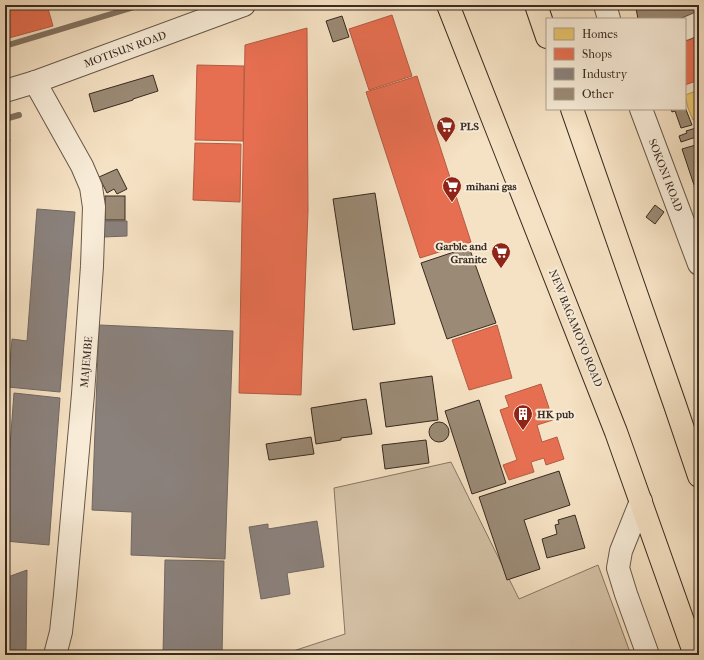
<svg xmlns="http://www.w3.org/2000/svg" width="704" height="660" viewBox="0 0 704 660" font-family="'IM FELL French Canon',serif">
	<rect width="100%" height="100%" fill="#f5e1c3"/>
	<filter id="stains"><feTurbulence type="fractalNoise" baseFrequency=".005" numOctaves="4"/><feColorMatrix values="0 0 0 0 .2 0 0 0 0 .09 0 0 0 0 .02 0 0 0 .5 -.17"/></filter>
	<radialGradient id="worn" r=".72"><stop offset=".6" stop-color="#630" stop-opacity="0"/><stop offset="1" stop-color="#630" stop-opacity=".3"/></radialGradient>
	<!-- green -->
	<polygon fill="#d5c2a7" stroke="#877664" points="451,462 519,599 598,565 631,655 281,655 345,634 334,488"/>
	<!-- homes -->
	<polygon fill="#e9c46a" stroke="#b49654" points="699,90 699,118 693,120 688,108 685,95"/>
	<!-- shops -->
	<g fill="#e76f51" stroke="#b35b43">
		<polygon points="5,5 47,5 53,26 5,39"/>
		<polygon points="392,15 412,76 369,90 349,29"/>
		<polygon points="307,28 308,211 301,395 239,393 245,45"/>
		<polygon points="699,29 699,58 694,60 699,73 699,80 685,85 685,33"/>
		<polygon points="197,65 244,66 243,141 195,140"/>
		<polygon points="417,76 471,242 420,258 366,92"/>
		<polygon points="195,143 241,144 240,202 193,200"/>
		<polygon points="497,325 512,378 469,390 452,340"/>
		<polygon points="541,384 553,420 537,425 542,442 557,437 564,459 546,465 544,458 531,462 534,472 509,480 503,465 517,460 500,410 509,407 505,396"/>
	</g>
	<!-- industry -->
	<g fill="#8a817c" stroke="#726761">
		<polygon points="37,209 75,212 60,392 8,387 12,339 27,341"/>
		<polygon points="104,221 127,221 127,236 104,237"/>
		<polygon points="99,325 233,331 225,559 131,555 132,512 92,510"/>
		<polygon points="14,393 60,398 49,545 5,541 5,513"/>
		<polygon points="317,521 324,567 287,573 290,594 261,599 249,527 268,524 268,529"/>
		<polygon points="165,560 224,561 222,655 163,655"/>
		<polygon points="27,570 26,654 5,655 5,578"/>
	</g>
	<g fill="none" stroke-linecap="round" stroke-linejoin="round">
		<!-- stream -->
		<g stroke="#837361" stroke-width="6">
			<polyline points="5,46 141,5"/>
			<polyline points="5,119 19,115"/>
		</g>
	</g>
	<!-- building -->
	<g fill="#9b8a75" stroke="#392b21">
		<polygon points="636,5 693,5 697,21 685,19 638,19 636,8 637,8"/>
		<polygon points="342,16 349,37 333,42 326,21"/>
		<polygon points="153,75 158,91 133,99 133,100 94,112 89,94"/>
		<polygon points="685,107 692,125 681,128 675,111 672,112 671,109 685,109"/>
		<polygon points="5,127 10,141 5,142"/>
		<polygon points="699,127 699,136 681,142 679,136 687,133 686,131"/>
		<polygon points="699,144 699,184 694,185 682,149"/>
		<polygon points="117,169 127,189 117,194 114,189 107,193 99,177"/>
		<polygon points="699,185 699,195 697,195 694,186"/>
		<polygon points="375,193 395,324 353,330 333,199"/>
		<rect x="105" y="196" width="20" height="24"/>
		<polygon points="655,205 664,212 655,224 646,217"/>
		<polygon points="469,247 496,323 447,339 421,263"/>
		<polygon points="432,376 438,420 386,427 380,383"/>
		<polygon points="366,399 372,434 341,438 341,440 316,444 311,408"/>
		<polygon points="479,400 506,483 472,494 445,411"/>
		<circle cx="439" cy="432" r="10"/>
		<polygon points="311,437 314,454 269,460 266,444"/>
		<polygon points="426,440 429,463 385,469 382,445"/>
		<polygon points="559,471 570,505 524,520 540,569 507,580 479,497"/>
		<polygon points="575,515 585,548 547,558 542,539 557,534 555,525 559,524 558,520"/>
	</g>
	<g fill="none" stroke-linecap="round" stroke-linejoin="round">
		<defs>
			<g id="minor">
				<polyline points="605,5 609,19"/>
				<polyline points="685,29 699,23"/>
				<polyline points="35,82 82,166 91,187 94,207 92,266 83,394 65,595 61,632 55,655"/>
				<polyline points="5,91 35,82 244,5"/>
				<polyline points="641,109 699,264"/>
				<polyline points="641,501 621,551 618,568 626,594 648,655"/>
			</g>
			<g id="highway">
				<polyline points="448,5 616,432 695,655"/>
				<polyline points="536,5 547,37"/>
				<polyline points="572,109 675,405 699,476"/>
			</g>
		</defs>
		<!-- minor casing -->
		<use href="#minor" stroke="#68584a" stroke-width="24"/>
		<!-- highway casing -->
		<use href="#highway" stroke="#392b21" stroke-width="24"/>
		<!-- minor -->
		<use href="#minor" stroke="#f8ecd8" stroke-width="22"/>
		<!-- highway -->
		<use href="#highway" stroke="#f5e1c3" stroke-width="22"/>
	</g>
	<!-- icons -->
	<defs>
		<symbol id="supermarket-pin" viewBox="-11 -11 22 30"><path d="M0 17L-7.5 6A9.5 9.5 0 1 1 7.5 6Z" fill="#8f2418" stroke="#f8ecd8"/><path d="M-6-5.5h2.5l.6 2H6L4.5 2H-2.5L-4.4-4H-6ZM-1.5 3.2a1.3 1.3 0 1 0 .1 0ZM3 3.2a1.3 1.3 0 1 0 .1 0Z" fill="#fff"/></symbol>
		<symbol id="building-pin" viewBox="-11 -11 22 30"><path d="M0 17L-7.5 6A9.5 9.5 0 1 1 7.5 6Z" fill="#8f2418" stroke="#f8ecd8"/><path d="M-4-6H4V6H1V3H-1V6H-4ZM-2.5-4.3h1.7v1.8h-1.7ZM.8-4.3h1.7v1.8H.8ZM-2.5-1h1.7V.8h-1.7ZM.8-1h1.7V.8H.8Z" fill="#fff"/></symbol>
	</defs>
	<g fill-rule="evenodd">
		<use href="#supermarket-pin" x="435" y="115" width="22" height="30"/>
		<use href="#supermarket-pin" x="441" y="175" width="22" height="30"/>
		<use href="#supermarket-pin" x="490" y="241" width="22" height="30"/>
		<use href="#building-pin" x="512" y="403" width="22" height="30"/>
	</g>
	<g text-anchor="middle" stroke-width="4" stroke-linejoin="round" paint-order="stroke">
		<!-- street labels -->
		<g font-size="11" fill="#392b21" stroke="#f8ecd8">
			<text transform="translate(125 49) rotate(-20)" y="4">MOTISUN ROAD</text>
			<text transform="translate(666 175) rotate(69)" y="4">SOKONI ROAD</text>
			<text transform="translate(576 328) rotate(68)" y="4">NEW BAGAMOYO ROAD</text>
			<text transform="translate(86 362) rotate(-85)" y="4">MAJEMBE</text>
		</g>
		<!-- poi labels -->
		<g font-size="11" font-weight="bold" fill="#392b21" stroke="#f8ecd8" text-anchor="start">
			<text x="460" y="130">PLS</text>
			<text x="466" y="190">mihani gas</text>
			<text x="487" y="250" text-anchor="end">Garble and<tspan x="487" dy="13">Granite</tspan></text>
			<text x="537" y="418">HK pub</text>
		</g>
	</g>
	<!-- margin -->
	<rect width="704" height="660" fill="none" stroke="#f5e1c3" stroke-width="20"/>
	<rect x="6" y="6" width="692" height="648" fill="none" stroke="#392b21" stroke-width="2"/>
	<rect x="10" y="10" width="684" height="640" fill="none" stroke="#392b21"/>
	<!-- legend -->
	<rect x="546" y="18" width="140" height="92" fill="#f8ecd8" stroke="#ac9f8f"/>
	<rect x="554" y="28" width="20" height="12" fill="#e9c46a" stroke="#ac9f8f"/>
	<text x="582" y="38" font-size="12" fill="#392b21">Homes</text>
	<rect x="554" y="48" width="20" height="12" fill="#e76f51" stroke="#ac9f8f"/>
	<text x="582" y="58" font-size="12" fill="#392b21">Shops</text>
	<rect x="554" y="68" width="20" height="12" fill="#8a817c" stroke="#ac9f8f"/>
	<text x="582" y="78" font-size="12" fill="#392b21">Industry</text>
	<rect x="554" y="88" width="20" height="12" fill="#9b8a75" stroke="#ac9f8f"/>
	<text x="582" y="98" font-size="12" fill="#392b21">Other</text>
	<rect width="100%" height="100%" filter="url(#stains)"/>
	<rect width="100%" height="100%" fill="url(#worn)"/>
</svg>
